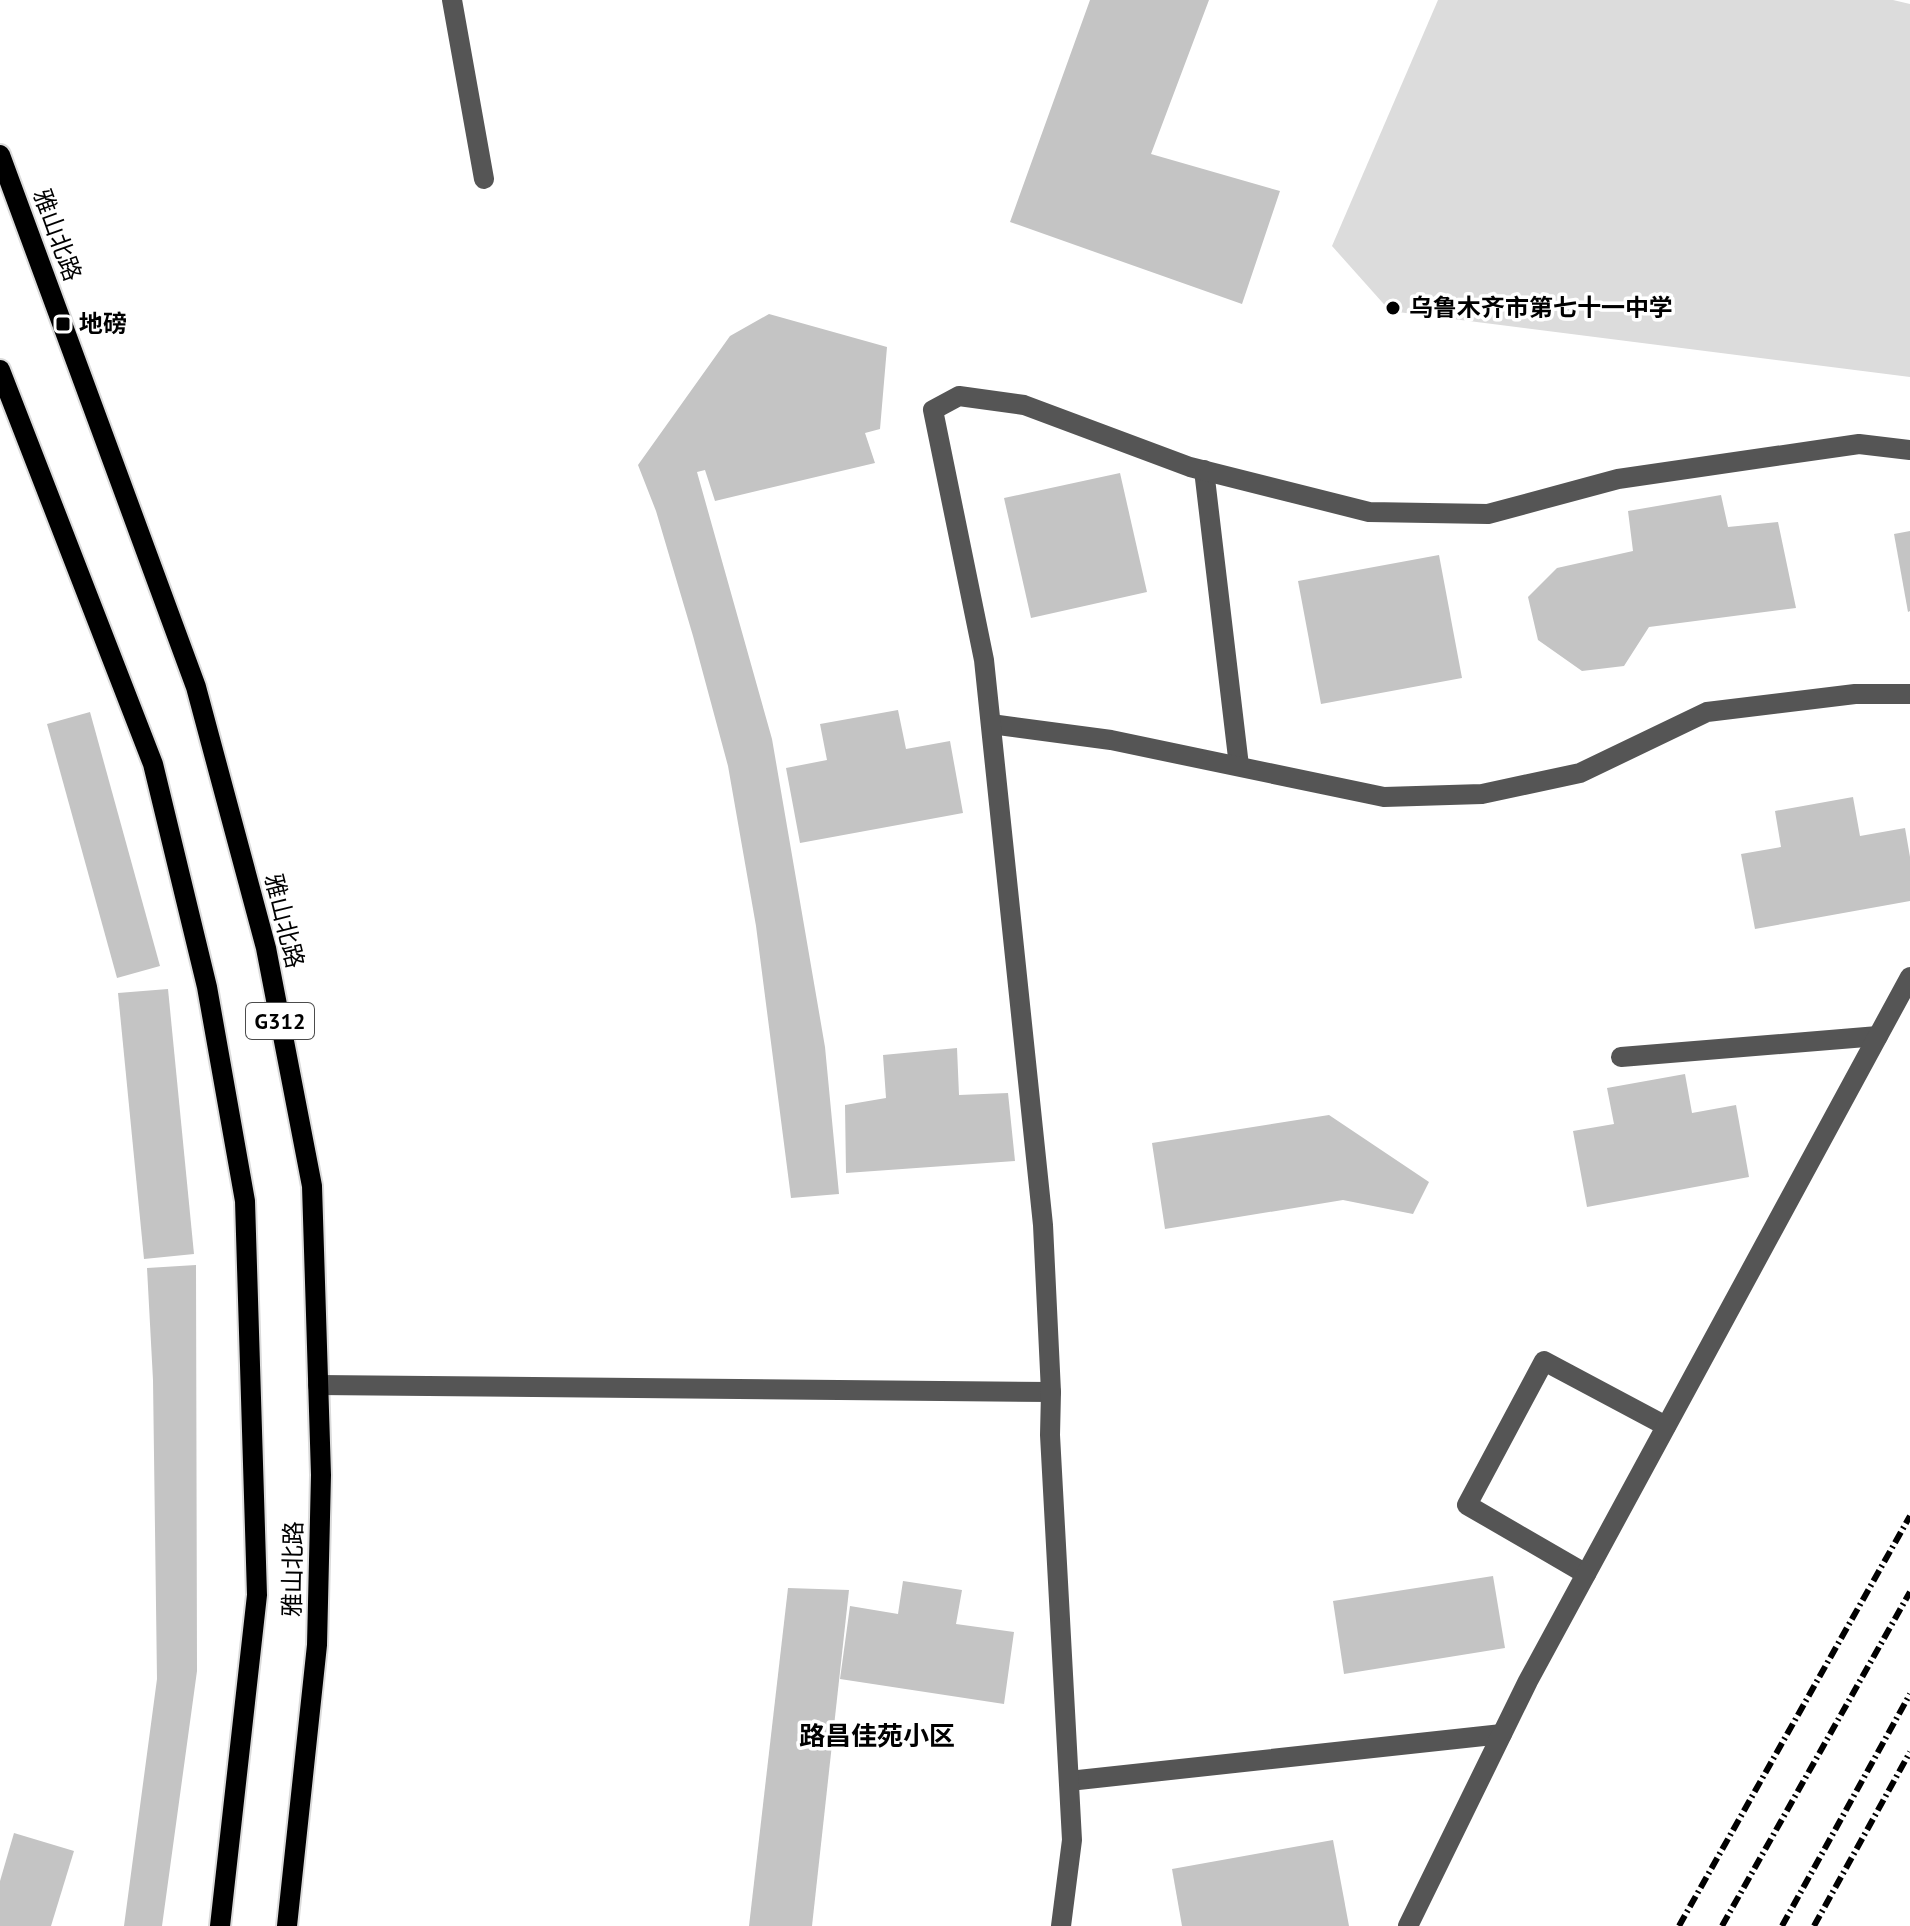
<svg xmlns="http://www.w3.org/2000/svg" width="1910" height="1926" viewBox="0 0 1910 1926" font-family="'PT Sans','Noto Sans SC',sans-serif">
	<rect width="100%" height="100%" fill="#fff"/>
	<!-- green -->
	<polygon fill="#dcdcdc" points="1438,0 1893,0 1910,4 1910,377 1390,311 1332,246"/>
	<!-- building -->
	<g fill="#c4c4c4">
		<polygon points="1090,0 1209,0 1151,154 1280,191 1242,304 1010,222"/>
		<polygon points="769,314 887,347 880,429 865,433 875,463 715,501 705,470 697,472 772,739 825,1047 839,1194 791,1198 756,926 728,766 693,636 656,511 638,465 730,336"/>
		<polygon points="1120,473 1147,592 1031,618 1004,498"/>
		<polygon points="1721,495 1728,527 1778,522 1796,608 1649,627 1624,666 1582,671 1538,640 1528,597 1557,568 1633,551 1628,511"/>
		<polygon points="1910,531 1910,611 1908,612 1894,534"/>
		<polygon points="1439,555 1462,678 1321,704 1298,581"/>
		<polygon points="898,710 906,749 950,741 963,813 800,843 786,768 827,760 820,724"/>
		<polygon points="90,712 160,966 117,978 47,724"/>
		<polygon points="1853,797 1860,836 1905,828 1910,857 1910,901 1755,929 1741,854 1781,847 1775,811"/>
		<polygon points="168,989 194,1254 144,1259 118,993"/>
		<polygon points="957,1048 959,1095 1008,1093 1015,1161 846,1173 845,1105 886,1098 883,1055"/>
		<polygon points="1685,1074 1692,1113 1736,1105 1749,1177 1587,1207 1573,1131 1614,1124 1607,1088"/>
		<polygon points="1329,1115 1429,1182 1413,1214 1343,1200 1165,1229 1152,1143"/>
		<polygon points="196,1265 197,1671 162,1926 124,1926 157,1679 153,1380 147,1268"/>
		<polygon points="1493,1576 1505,1648 1344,1674 1333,1601"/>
		<polygon points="903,1581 962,1590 956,1624 1014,1632 1004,1704 840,1679 850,1606 898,1614"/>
		<polygon points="788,1588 849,1590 812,1926 749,1926"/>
		<polygon points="14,1833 74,1851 51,1926 0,1926 0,1881"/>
		<polygon points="1333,1840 1349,1926 1182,1926 1172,1869"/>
	</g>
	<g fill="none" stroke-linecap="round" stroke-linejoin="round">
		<defs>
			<g id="major">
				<polyline points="0,155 196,687 266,948 312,1186 321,1475 317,1645 287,1926"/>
				<polyline points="0,370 153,764 207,987 245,1201 257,1595 220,1926"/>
			</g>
		</defs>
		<!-- major casing -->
		<use href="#major" stroke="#dbdbdb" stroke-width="24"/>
		<!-- minor -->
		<g stroke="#555" stroke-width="20">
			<polyline points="452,0 484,179"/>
			<polyline points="1204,470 1239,766"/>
			<polyline points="991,724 1111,740 1384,797 1482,794 1580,773 1707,712 1855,694 1910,694"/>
			<polyline points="1621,1057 1878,1036"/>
			<polyline points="318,1385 1051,1392"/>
			<polyline points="1586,1574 1467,1505 1544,1361 1666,1426"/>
			<polyline points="1069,1781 1502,1734"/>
			<polyline points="1061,1926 1072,1840 1050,1435 1051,1392 1043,1225 984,660 933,410 959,396 1024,405 1190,467 1369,512 1488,514 1618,479 1859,444 1910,450"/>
			<polyline points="1408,1926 1528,1681 1910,977"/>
		</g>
		<!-- major -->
		<use href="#major" stroke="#000" stroke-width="20"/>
		<!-- rail -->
		<g stroke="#000" stroke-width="6" stroke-dasharray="12 4 2 4" stroke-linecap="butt">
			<polyline points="1679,1926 1910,1516"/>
			<polyline points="1722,1926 1910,1592"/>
			<polyline points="1782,1926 1910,1694"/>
			<polyline points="1814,1926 1910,1752"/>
		</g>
	</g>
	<!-- markers -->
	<g fill="#000" stroke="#fff" stroke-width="3">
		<circle cx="1393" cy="308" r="8"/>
		<rect x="55" y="316" width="16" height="16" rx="4"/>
	</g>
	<g text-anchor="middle" stroke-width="7" stroke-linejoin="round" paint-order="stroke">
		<!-- shield labels -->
		<rect fill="#fff" stroke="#4c4c4c" stroke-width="2" x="246" y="1003" width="68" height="36" rx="6"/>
		<g font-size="22" font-weight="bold" fill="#000">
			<text x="280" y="1029">G312</text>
		</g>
		<!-- street labels -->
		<g font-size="24" fill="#000" stroke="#fff">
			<text transform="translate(57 235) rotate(70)" y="8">雅山北路</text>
			<text transform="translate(284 921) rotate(76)" y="8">雅山北路</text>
			<text transform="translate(293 1569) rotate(-89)" y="8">雅山北路</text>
		</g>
		<!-- poi labels -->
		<g font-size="24" font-weight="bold" fill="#000" stroke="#fff" text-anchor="start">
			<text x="1409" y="316">乌鲁木齐市第七十一中学</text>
			<text x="79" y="332">地磅</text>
		</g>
		<!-- neighbourhood labels -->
		<g font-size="26" font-weight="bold" fill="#000" stroke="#fff">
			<text x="877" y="1745">路昌佳苑小区</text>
		</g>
	</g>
</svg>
